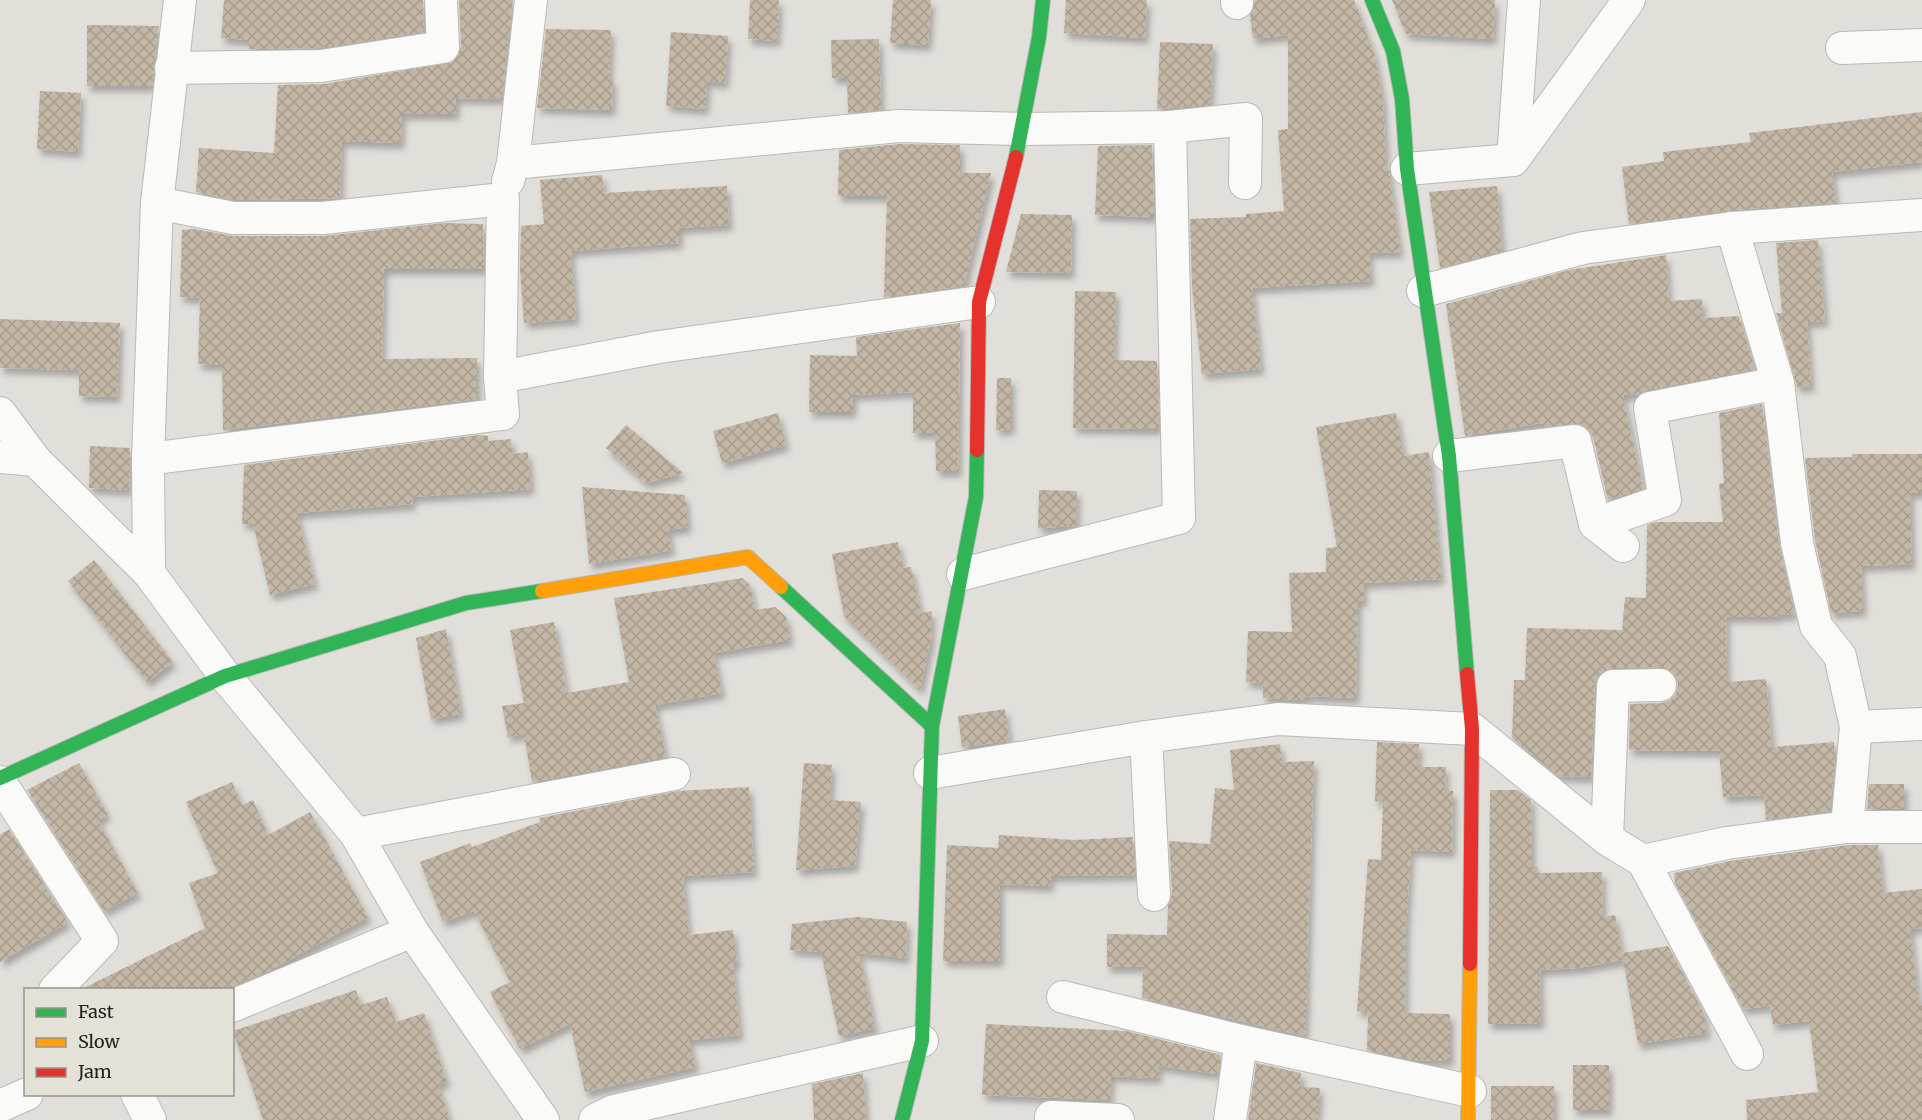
<svg xmlns="http://www.w3.org/2000/svg" width="1922" height="1120" viewBox="0 0 1922 1120" font-family="Merriweather,serif">
	<defs>
		<pattern id="building-cross-hatch" width="8" height="8" patternUnits="userSpaceOnUse" patternTransform="scale(1.5)"><rect width="8" height="8" fill="#c4b6a5"/><path d="M0 0l8 8M0 8l8-8" fill="none" stroke="#a89c8e"/></pattern>
		<filter id="shadow"><feDropShadow dx="3.5" dy="6" stdDeviation="3" flood-color="#0004"/></filter>
	</defs>
	<rect width="100%" height="100%" fill="#e0dfda"/>
	<!-- building -->
	<g fill="url(#building-cross-hatch)" filter="url(#shadow)">
		<polygon points="224,0 423,0 424,32 319,48 249,49 249,40 221,38"/>
		<polygon points="459,0 513,0 502,99 456,98 456,114 402,114 401,143 342,141 340,198 235,200 196,192 199,148 274,153 278,85 324,84 453,62 461,47"/>
		<polygon points="750,0 779,0 777,41 748,39"/>
		<polygon points="893,0 931,0 928,45 890,43"/>
		<polygon points="1066,0 1147,0 1145,38 1064,33"/>
		<polygon points="1255,0 1354,0 1375,56 1383,101 1386,167 1388,166 1400,252 1369,253 1371,281 1252,288 1261,369 1202,374 1192,288 1190,219 1246,217 1246,214 1284,211 1278,130 1288,129 1288,35 1253,39 1250,15"/>
		<polygon points="1392,0 1495,0 1493,39 1406,34"/>
		<polygon points="87,25 159,26 152,86 87,86"/>
		<polygon points="546,29 611,30 609,80 613,80 612,110 537,108"/>
		<polygon points="671,32 728,36 725,83 707,81 705,109 666,106"/>
		<polygon points="879,39 881,110 848,113 847,78 832,78 831,40"/>
		<polygon points="1160,42 1213,44 1210,105 1157,109"/>
		<polygon points="40,91 81,93 78,152 37,149"/>
		<polygon points="1922,112 1922,162 1832,172 1836,203 1731,210 1629,224 1622,167 1664,161 1663,152 1751,142 1749,133"/>
		<polygon points="900,144 960,145 960,173 991,173 964,286 884,297 887,196 838,196 839,150"/>
		<polygon points="1152,145 1154,217 1095,215 1098,146"/>
		<polygon points="602,175 604,193 727,186 729,225 679,228 679,243 571,251 576,319 524,323 520,270 521,226 544,224 540,180"/>
		<polygon points="1497,186 1502,251 1440,268 1429,192"/>
		<polygon points="1021,214 1072,215 1071,273 1006,272"/>
		<polygon points="444,223 483,224 484,269 384,269 382,359 477,358 477,399 223,430 222,365 198,364 200,298 180,297 182,230 194,229 233,236 323,236"/>
		<polygon points="1818,240 1825,321 1807,322 1811,386 1797,387 1776,313 1782,313 1776,243"/>
		<polygon points="1666,255 1669,301 1702,299 1703,318 1739,316 1755,369 1647,390 1639,394 1623,395 1643,489 1608,500 1593,437 1588,429 1581,424 1542,427 1541,423 1465,436 1446,304 1569,270"/>
		<polygon points="1075,291 1116,292 1114,360 1157,361 1159,429 1073,428"/>
		<polygon points="0,319 120,323 117,397 79,396 79,370 0,368"/>
		<polygon points="960,323 958,471 936,471 935,433 913,433 913,392 853,395 853,412 809,412 810,355 857,356 856,337"/>
		<polygon points="997,378 1011,378 1011,429 996,430"/>
		<polygon points="1762,404 1779,545 1795,614 1778,615 1778,617 1726,617 1727,682 1766,679 1772,747 1834,742 1835,761 1830,811 1766,820 1764,795 1723,797 1719,751 1629,750 1630,704 1661,703 1670,700 1676,693 1678,685 1676,676 1669,670 1660,667 1612,668 1598,676 1595,685 1591,777 1558,776 1512,738 1514,680 1525,680 1527,628 1622,630 1625,597 1646,598 1647,525 1655,522 1723,522 1719,484 1724,483 1719,413"/>
		<polygon points="778,413 786,445 722,463 713,431"/>
		<polygon points="1396,413 1404,456 1429,452 1441,579 1363,583 1364,601 1358,601 1356,698 1305,696 1305,700 1263,698 1263,683 1246,682 1248,631 1292,632 1289,573 1326,572 1326,548 1337,547 1316,427"/>
		<polygon points="626,425 683,473 646,483 606,448"/>
		<polygon points="478,435 488,436 488,441 511,439 512,454 528,452 531,489 412,497 413,504 297,513 315,584 270,595 253,524 242,524 244,465"/>
		<polygon points="90,446 130,448 129,490 89,488"/>
		<polygon points="1852,454 1922,454 1922,493 1910,493 1912,564 1861,566 1863,611 1831,613 1815,540 1805,458 1852,457"/>
		<polygon points="582,487 685,495 688,527 668,530 672,550 589,564"/>
		<polygon points="1039,490 1077,491 1076,526 1038,528"/>
		<polygon points="898,542 903,568 911,567 921,613 932,611 931,639 920,690 844,616 832,554"/>
		<polygon points="94,560 173,662 147,682 68,581"/>
		<polygon points="743,578 750,585 755,610 775,607 786,617 790,640 714,653 722,693 655,705 666,757 532,782 524,734 508,737 502,706 524,703 510,630 554,622 567,693 629,682 614,598"/>
		<polygon points="446,629 461,714 431,719 416,638"/>
		<polygon points="1005,709 1009,741 962,747 958,716"/>
		<polygon points="1377,742 1419,744 1418,767 1446,767 1445,791 1453,791 1452,852 1411,850 1406,929 1405,1013 1450,1014 1450,1061 1412,1060 1367,1050 1368,1011 1357,1011 1368,859 1381,860 1383,801 1375,801"/>
		<polygon points="1280,744 1282,762 1314,761 1305,1036 1142,998 1143,967 1107,967 1107,934 1167,935 1168,905 1172,894 1169,841 1210,844 1215,788 1234,790 1230,750"/>
		<polygon points="79,763 108,815 98,820 138,893 104,911 27,790"/>
		<polygon points="804,763 832,765 830,800 861,802 855,866 796,870"/>
		<polygon points="232,782 242,805 253,800 268,835 310,812 368,917 265,973 225,990 80,990 205,928 189,883 218,873 186,802"/>
		<polygon points="1869,784 1904,784 1904,809 1867,809"/>
		<polygon points="749,787 754,872 683,876 689,935 733,930 737,964 733,964 740,1035 689,1040 696,1067 585,1092 570,1024 520,1049 490,992 510,982 474,911 443,922 420,862 470,843 472,847 540,822 539,818 678,791"/>
		<polygon points="1490,790 1518,790 1531,800 1532,867 1538,867 1538,873 1602,872 1603,917 1615,915 1623,960 1578,968 1540,970 1541,1023 1488,1024"/>
		<polygon points="9,829 68,922 0,962 0,835"/>
		<polygon points="999,835 1074,840 1133,837 1135,875 1051,876 1050,886 1000,884 1000,961 943,961 947,845 998,848"/>
		<polygon points="1848,845 1878,845 1883,893 1922,889 1922,928 1910,929 1919,1004 1922,1004 1922,1120 1747,1120 1746,1100 1818,1092 1809,1021 1773,1025 1770,1006 1743,1009 1675,883 1674,873 1730,861"/>
		<polygon points="858,917 907,922 906,958 859,953 875,1028 839,1036 821,952 790,950 792,924"/>
		<polygon points="1668,946 1704,1013 1707,1033 1638,1044 1622,953"/>
		<polygon points="356,990 361,1005 387,997 396,1022 424,1013 447,1082 438,1084 450,1120 263,1120 233,1031"/>
		<polygon points="986,1024 1127,1031 1221,1055 1218,1074 1159,1066 1158,1078 1111,1076 1110,1100 982,1095"/>
		<polygon points="1256,1063 1301,1073 1300,1087 1320,1088 1317,1120 1248,1120"/>
		<rect x="1573" y="1065" width="36" height="45"/>
		<polygon points="863,1073 866,1120 814,1120 812,1084"/>
		<rect x="1491" y="1086" width="63" height="34"/>
	</g>
	<g fill="none" stroke-linecap="round" stroke-linejoin="round">
		<defs>
			<g id="street">
				<polyline points="1237,0 1237,3"/>
				<polyline points="1842,48 1922,45"/>
				<polyline points="171,68 321,66 443,47 441,0"/>
				<polyline points="1513,160 1629,0"/>
				<polyline points="513,163 899,126 1023,129 1170,127 1246,119 1245,183"/>
				<polyline points="1407,169 1513,160 1524,0"/>
				<polyline points="508,181 513,163 531,0"/>
				<polyline points="1732,228 1922,215"/>
				<polyline points="1423,291 1583,248 1732,228 1778,383 1797,543 1816,626 1840,656 1856,727 1847,827"/>
				<polyline points="500,377 659,347 979,302"/>
				<polyline points="0,413 35,460 149,573 225,676 356,834 412,931 543,1120"/>
				<polyline points="1449,456 1575,441 1595,524 1623,546"/>
				<polyline points="0,457 35,460"/>
				<polyline points="148,459 503,414 500,377 503,199 323,218 233,218 157,203"/>
				<polyline points="1595,524 1665,500 1650,408 1778,383"/>
				<polyline points="149,573 148,459 157,203 180,0"/>
				<polyline points="963,574 1179,518 1170,127"/>
				<polyline points="1856,727 1922,724"/>
				<polyline points="1146,737 1154,895"/>
				<polyline points="930,773 1146,737 1278,719 1472,729 1607,839 1643,861 1747,1054"/>
				<polyline points="0,782 102,941 55,990"/>
				<polyline points="356,834 674,774"/>
				<polyline points="1607,839 1613,686 1660,685"/>
				<polyline points="1643,861 1727,843 1847,827 1922,827"/>
				<polyline points="1063,997 1241,1041 1470,1091"/>
				<polyline points="232,1006 412,931"/>
				<polyline points="137,1094 150,1120"/>
				<polyline points="0,1106 27,1094"/>
				<polyline points="1051,1117 1118,1120"/>
				<polyline points="595,1120 614,1111 922,1041"/>
				<polyline points="1230,1120 1241,1041"/>
			</g>
			<g id="fast">
				<polyline points="1372,0 1393,51 1402,99 1407,169 1449,456 1467,674"/>
				<polyline points="1016,157 1039,37 1043,0"/>
				<polyline points="781,587 932,726"/>
				<polyline points="0,778 225,676 466,603 542,591"/>
				<polyline points="902,1120 922,1041 932,726 976,497 977,450"/>
			</g>
			<g id="slow">
				<polyline points="542,591 748,557 781,587"/>
				<polyline points="1468,1120 1470,964"/>
			</g>
			<g id="jam">
				<polyline points="977,450 979,302 1016,157"/>
				<polyline points="1467,674 1472,729 1470,964"/>
			</g>
		</defs>
		<!-- street casing -->
		<use href="#street" stroke="#bab9b5" stroke-width="34"/>
		<!-- fast casing -->
		<use href="#fast" stroke="#bab9b5" stroke-width="16"/>
		<!-- slow casing -->
		<use href="#slow" stroke="#bab9b5" stroke-width="16"/>
		<!-- jam casing -->
		<use href="#jam" stroke="#bab9b5" stroke-width="16"/>
		<!-- street -->
		<use href="#street" stroke="#fafaf9" stroke-width="32"/>
		<!-- fast -->
		<use href="#fast" stroke="#30b455" stroke-width="14"/>
		<!-- slow -->
		<use href="#slow" stroke="#ff9f0a" stroke-width="14"/>
		<!-- jam -->
		<use href="#jam" stroke="#e5322d" stroke-width="14"/>
	</g>
	<!-- legend -->
	<rect x="24" y="988" width="210" height="108" fill="#e4e1d6" stroke="#97958c" stroke-width="1.5"/>
	<rect x="36" y="1008" width="30" height="9" fill="#30b455" stroke="#97958c" stroke-width="1.5"/>
	<text x="78" y="1018" font-size="18" fill="#23221e">Fast</text>
	<rect x="36" y="1038" width="30" height="9" fill="#ff9f0a" stroke="#97958c" stroke-width="1.5"/>
	<text x="78" y="1048" font-size="18" fill="#23221e">Slow</text>
	<rect x="36" y="1068" width="30" height="9" fill="#e5322d" stroke="#97958c" stroke-width="1.5"/>
	<text x="78" y="1078" font-size="18" fill="#23221e">Jam</text>
</svg>
